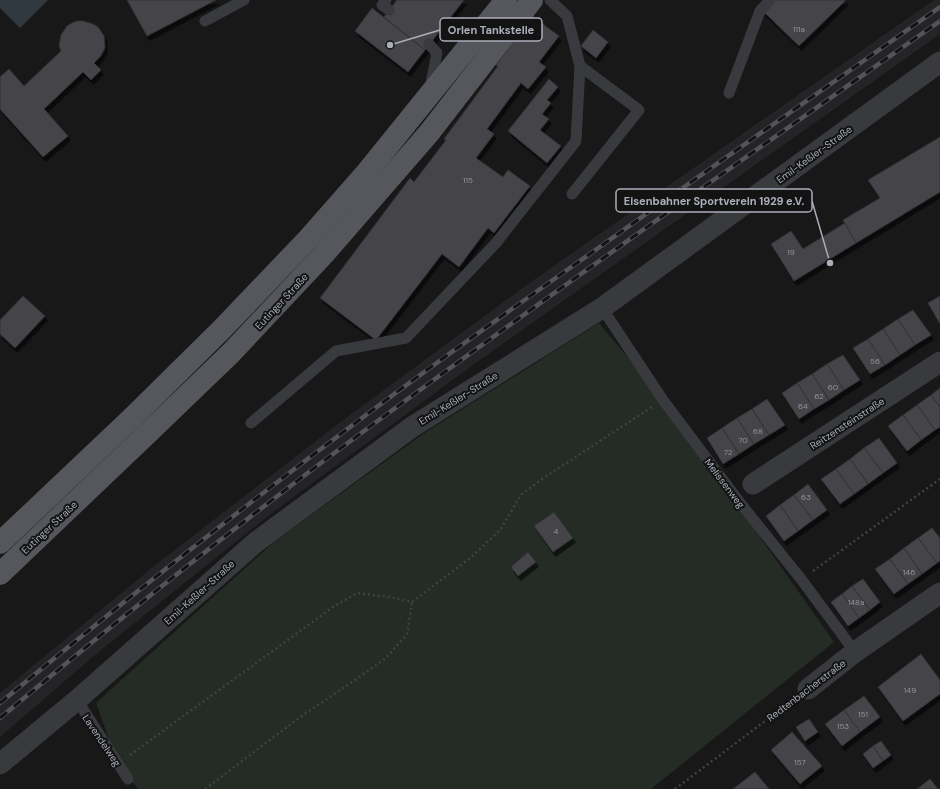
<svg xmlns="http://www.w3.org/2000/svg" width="940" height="789" viewBox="0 0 940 789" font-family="'DM Sans',sans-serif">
	<defs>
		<filter id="shadow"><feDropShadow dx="2.5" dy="4.5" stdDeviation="0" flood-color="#0009"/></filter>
	</defs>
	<rect width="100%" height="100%" fill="#181819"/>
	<!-- built -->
	<polygon fill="#242426" points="934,0 940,0 940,34 473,365 272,513 95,655 0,737 0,693 154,566 343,420 535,279"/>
	<!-- green -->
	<polygon fill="#242c25" points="599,323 663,400 834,642 651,789 138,789 118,764 96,703 274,542 423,434"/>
	<!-- water -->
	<polygon fill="#30383f" points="0,0 48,0 20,28 0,8"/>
	<!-- building -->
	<g fill="#444549" stroke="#323235" filter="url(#shadow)">
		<polygon points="127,0 216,0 147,36"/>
		<polygon points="397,0 464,0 425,50 384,17"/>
		<polygon points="774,0 846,0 799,46 763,11"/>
		<polygon points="372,8 425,50 408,72 355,31"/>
		<polygon points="532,16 559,36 539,62 546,67 528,89 521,83 487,129 494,134 476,158 503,177 508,170 530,186 494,233 488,228 459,267 442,254 376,340 320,298 410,178 414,182 446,140 444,139 498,66 496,65"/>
		<polygon points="77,21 83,21 93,24 98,27 104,36 105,47 103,52 100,57 94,63 101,70 91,80 83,72 44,109 68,136 43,157 0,109 0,77 9,69 24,86 61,51 59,46 61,35 67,26 72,23"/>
		<polygon points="593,30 608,42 596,58 581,46"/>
		<polygon points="549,79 558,87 547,100 551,103 542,114 549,119 540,130 561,146 547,163 508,131"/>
		<polygon points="940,137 940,192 856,243 843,220 880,198 868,180"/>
		<polygon points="845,223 856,243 794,281 771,244 791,231 803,249"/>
		<polygon points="23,296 45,316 15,348 0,334 0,320"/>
		<polygon points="940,296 940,324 928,303"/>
		<polygon points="913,310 931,335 915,345 898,319"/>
		<polygon points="898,319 915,345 900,355 883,329"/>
		<polygon points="883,329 900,355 885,365 868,339"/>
		<polygon points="868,339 885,365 870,374 853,348"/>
		<polygon points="843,355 860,380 844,390 827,364"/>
		<polygon points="827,364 844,390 829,400 812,374"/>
		<polygon points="812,374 829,400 814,409 797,383"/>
		<polygon points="797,383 814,409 799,419 782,393"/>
		<polygon points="940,388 940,407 931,395"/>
		<polygon points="931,395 940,407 940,427 935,430 917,405"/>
		<polygon points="767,399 785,425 769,435 752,409"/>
		<polygon points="917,405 935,430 921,440 903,415"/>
		<polygon points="752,409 769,435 754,444 737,418"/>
		<polygon points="903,415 921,440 907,451 888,426"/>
		<polygon points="737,418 754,444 739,454 722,428"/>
		<polygon points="722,428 739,454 723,464 707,438"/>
		<polygon points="879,438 897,463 883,473 864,448"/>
		<polygon points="864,448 883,473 868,484 850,459"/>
		<polygon points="850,459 868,484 854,494 836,469"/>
		<polygon points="836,469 854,494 840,504 821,479"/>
		<polygon points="808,484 827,510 813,520 794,495"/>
		<polygon points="794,495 813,520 798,531 780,505"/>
		<polygon points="780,505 798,531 784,541 766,516"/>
		<polygon points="554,512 573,538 553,552 534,526"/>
		<polygon points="932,528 940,538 940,561 937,563 918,538"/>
		<polygon points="918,538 937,563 922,574 904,548"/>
		<polygon points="904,548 922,574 908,584 890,559"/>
		<polygon points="528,552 536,562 518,576 511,567"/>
		<polygon points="890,559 908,584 894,594 875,569"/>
		<polygon points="863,579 880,602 870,610 852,586"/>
		<polygon points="852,586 870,610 859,618 842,594"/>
		<polygon points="842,594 859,618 848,626 831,602"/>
		<polygon points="921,654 940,680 940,694 903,721 878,687"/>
		<polygon points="864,696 880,717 860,732 844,710"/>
		<polygon points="844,710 860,732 842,746 825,724"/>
		<polygon points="809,719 818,732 805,741 796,727"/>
		<polygon points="792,732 822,766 800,784 771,750"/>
		<polygon points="881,741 891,755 883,761 873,746"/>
		<polygon points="873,746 883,761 873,768 863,754"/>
		<polygon points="755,772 769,789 733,789"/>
		<polygon points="930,779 938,789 917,789"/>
	</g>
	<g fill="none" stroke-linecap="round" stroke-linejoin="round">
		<!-- path -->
		<g stroke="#3f4145" stroke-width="2.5" stroke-dasharray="2 3" stroke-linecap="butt">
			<polyline points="813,571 940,479"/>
			<polyline points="130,755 333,607 357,593 390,597 412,602 469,559 500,530 521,495 545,477 652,407"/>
			<polyline points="205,789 303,715 355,680 386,658 407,634 412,602"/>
			<polyline points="675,789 793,700"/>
		</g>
		<!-- service -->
		<g stroke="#393a3e" stroke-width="11">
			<polyline points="386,0 382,5 389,10"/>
			<polyline points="205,21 244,0"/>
			<polyline points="429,44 437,53 430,88"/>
			<polyline points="729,93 760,11 770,0"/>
			<polyline points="572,194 639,110 580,66"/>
			<polyline points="602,308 663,400 741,504 801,579 855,652"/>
			<polyline points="251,423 336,351 406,338 496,243 576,141 580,66 567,16 550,0"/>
			<polyline points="77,700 128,779"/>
		</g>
		<!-- minor -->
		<g stroke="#393a3e" stroke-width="21">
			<polyline points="753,484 940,362"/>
			<polyline points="808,689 855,652 940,593"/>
			<polyline points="0,764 77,700 256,542 412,427 602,308 940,62"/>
		</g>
		<!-- primary -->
		<g stroke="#55575d" stroke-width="22">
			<polyline points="0,543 133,417 223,328 309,238 367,172 506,0"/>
			<polyline points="0,574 150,431 231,353 324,254 429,133 532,0"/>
		</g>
		<defs>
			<g id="rail">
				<path d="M0,703C121,603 244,506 370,412C443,357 519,304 594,251C709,169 825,88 940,7"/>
				<path d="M0,718C124,615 249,515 379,420C564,284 752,153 940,21"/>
			</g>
		</defs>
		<!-- rail casing -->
		<use href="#rail" stroke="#525459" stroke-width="4.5"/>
		<!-- rail -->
		<use href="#rail" stroke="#131314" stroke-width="3" stroke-dasharray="9" stroke-linecap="butt"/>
	</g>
	<g text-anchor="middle" stroke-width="4" stroke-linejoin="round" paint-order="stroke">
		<!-- number labels -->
		<g font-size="8" fill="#90949d">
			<text x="799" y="32">111a</text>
			<text x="468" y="183">115</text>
			<text x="791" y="255">19</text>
			<text x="875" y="364">56</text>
			<text x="833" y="390">60</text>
			<text x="819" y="399">62</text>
			<text x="803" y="409">64</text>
			<text x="758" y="434">68</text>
			<text x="743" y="443">70</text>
			<text x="728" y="455">72</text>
			<text x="806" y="500">63</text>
			<text x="556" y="534">4</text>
			<text x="909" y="575">146</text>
			<text x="856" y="605">148a</text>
			<text x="910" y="693">149</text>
			<text x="863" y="717">151</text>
			<text x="843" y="729">153</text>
			<text x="800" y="765">157</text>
		</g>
		<!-- street labels -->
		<g font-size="10" fill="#aaafb9" stroke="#131314">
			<text transform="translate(814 154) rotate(-36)" y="4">Emil-Keßler-Straße</text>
			<text transform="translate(281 301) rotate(-47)" y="4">Eutinger Straße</text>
			<text transform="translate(458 398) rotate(-32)" y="4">Emil-Keßler-Straße</text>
			<text transform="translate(847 423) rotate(-33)" y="4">Reitzensteinstraße</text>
			<text transform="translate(725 483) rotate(53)" y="4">Melissenweg</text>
			<text transform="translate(49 527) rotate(-43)" y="4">Eutinger Straße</text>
			<text transform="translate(199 592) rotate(-42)" y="4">Emil-Keßler-Straße</text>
			<text transform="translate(806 690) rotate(-37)" y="4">Redtenbacherstraße</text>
			<text transform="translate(102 740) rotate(56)" y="4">Lavendelweg</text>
		</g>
	</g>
	<!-- callouts -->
	<path fill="none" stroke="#aaafb9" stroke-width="1.5" d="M390 45L440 30M830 263L812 201"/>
	<g fill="#aaafb9" stroke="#131314" stroke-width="1.5">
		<circle cx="390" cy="45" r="4"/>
		<circle cx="830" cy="263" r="4"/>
	</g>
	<g fill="#131314" stroke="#aaafb9" stroke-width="1.5">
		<rect x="440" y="18" width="102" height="23" rx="4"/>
		<rect x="616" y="189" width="196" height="23" rx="4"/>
	</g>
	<g font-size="11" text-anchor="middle" font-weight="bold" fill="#aaafb9">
		<text x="491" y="34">Orlen Tankstelle</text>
		<text x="714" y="205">Eisenbahner Sportverein 1929 e.V.</text>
	</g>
</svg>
